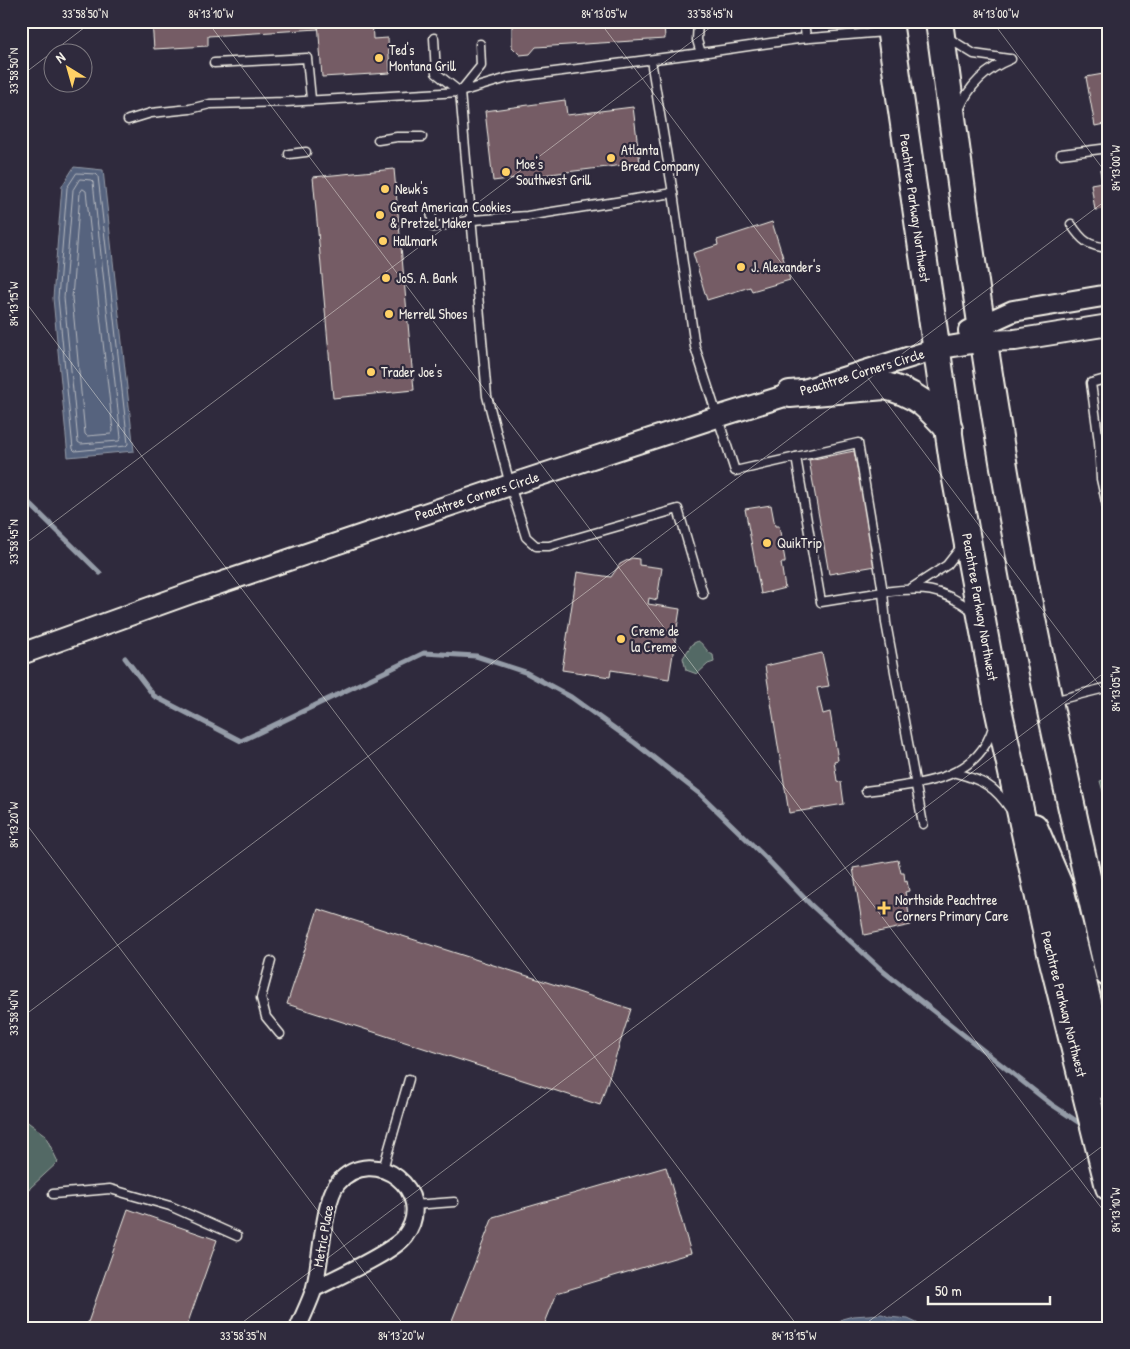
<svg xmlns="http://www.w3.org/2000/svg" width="1130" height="1349" viewBox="0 0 1130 1349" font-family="'Patrick Hand',sans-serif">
	<rect width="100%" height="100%" fill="#2f2a3d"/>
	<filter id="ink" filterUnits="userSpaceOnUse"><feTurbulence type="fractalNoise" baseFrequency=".02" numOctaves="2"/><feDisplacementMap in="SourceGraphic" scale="10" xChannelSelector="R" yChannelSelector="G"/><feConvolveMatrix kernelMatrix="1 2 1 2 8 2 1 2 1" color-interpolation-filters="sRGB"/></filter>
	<g filter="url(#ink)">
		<!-- green -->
		<g fill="#526965" stroke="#a3ada6">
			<path d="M698,641C705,645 706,652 713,655L714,662L708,664L697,674L686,670L683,658L692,644Z"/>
			<polygon points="1109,779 1109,812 1100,781"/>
			<polygon points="21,1117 45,1135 58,1162 30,1188 21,1210"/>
		</g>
		<!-- water -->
		<g fill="#56637e" stroke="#959ca8">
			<polygon points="74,167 103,170 134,451 68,457 53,298 62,186"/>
			<polygon points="882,1314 889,1317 908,1319 927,1328 834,1328 842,1319 853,1316"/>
		</g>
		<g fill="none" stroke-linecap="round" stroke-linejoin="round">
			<!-- shore -->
			<g stroke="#b5b8be" stroke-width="1">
				<polygon points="77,173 96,174 98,176 128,444 126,446 75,451 73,449 58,298 67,188"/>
				<polygon points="80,179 91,180 93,182 121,438 119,441 81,444 78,442 64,298 73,190"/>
				<polygon points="83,189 86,191 113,431 111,434 87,436 85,434 72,298 80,193"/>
				<path d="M841,1328C852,1315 900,1321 914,1328"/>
			</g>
			<!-- stream -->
			<g stroke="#959ca8" stroke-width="5">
				<polyline points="21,487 27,501 100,573"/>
				<polyline points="125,658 154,696 241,741 424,653 476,656 525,672 571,697 635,743 700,794 766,858 810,904 884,972 1051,1104 1084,1126"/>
			</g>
		</g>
		<!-- building -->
		<g fill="#745c65" stroke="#f4f1e8">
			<polygon points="152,21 318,21 318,29 208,36 208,46 154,49"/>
			<polygon points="318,21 372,21 373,39 388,38 390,73 322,77"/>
			<polygon points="512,21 664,21 665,39 536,47 530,54 520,55 512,47"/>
			<polygon points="1109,73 1109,123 1095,126 1086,77"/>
			<polygon points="565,100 567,115 633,107 640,163 493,181 485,111"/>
			<polygon points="394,169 414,390 333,398 313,177"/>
			<polygon points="1109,169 1109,221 1107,221 1105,209 1095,210 1091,184 1102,182 1100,170"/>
			<polygon points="772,222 790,280 752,291 750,287 707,300 693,253 718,245 717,240"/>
			<polygon points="854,451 876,566 829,574 809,460"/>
			<polygon points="771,505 775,526 779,526 785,560 785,563 781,563 785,588 761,594 745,509"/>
			<polygon points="632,558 639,559 639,565 662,568 657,600 649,598 648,604 680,609 669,679 611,670 610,677 562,670 577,572 611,577 620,564"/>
			<polygon points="822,653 829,686 817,688 823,714 830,712 838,760 834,761 837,781 841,782 844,804 789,813 765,666"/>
			<polygon points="898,860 901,873 904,873 905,882 907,881 909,891 905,892 911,925 864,935 853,868"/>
			<polygon points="318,909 631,1009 600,1105 287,1004"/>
			<polygon points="666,1167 691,1253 557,1293 543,1328 449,1328 493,1217"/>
			<polygon points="128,1209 217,1240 186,1328 86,1328"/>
		</g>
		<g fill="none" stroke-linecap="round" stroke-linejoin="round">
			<defs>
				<g id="lane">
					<polyline points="698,21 697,40 701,53"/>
					<polyline points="804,21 806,38"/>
					<polyline points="434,38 436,73 460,92"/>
					<polyline points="948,38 974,54 1009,59"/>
					<polyline points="480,44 481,66 460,92 487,396 510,485 526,537 536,546 549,546 678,509 703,594"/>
					<path d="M651,60L673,193L695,347L735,471L858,443L883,592C922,587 941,587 973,611"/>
					<polyline points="214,63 307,58 311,99"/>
					<path d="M959,110C969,85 986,69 1011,59"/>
					<polyline points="128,120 151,113 190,109 210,104 286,102 460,92 508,78 701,53 798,39 885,32"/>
					<polyline points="378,140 397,137 422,137"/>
					<polyline points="289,154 306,152"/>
					<polyline points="1061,154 1109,148"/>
					<polyline points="431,211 433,227 473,220 527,216 673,193"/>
					<path d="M1071,224C1082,241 1088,246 1109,248"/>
					<polyline points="1109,378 1091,383 1099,442 1101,479 1109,515"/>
					<polyline points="796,457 821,602 883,592 886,623 923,824"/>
					<polyline points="910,589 947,565 962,546"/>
					<polyline points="1053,701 1109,687"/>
					<path d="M956,773C982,780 995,786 1010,809"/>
					<path d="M866,791C914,784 977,783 993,727"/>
					<polyline points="271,961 261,998 266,1017 280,1034"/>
					<polyline points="383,1169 409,1079"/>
					<polyline points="53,1194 110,1189 170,1206 237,1236"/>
					<polyline points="414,1205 454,1202"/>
				</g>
				<path id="street" d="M298,1328C303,1315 310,1302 314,1289C321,1264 323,1200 338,1183C374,1142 438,1192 405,1236C394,1252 333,1279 314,1289"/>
				<g id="secondary">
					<polyline points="969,331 1013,311 1109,295"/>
					<polyline points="21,654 191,593 510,485 717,417 936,349 984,341 1015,340 1109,325"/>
				</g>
				<g id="highway">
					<polyline points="889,21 954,469 998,708 1051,953 1109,1187"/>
					<path d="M939,21C964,208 989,394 1024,579C1050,711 1079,843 1109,974"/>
					<path d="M790,394L885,386C916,393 928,406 949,429"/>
					<polyline points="1034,827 1060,888 1109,1088"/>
				</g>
			</defs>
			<!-- lane casing -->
			<use href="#lane" stroke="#f4f1e8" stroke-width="11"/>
			<!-- street casing -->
			<use href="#street" stroke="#f4f1e8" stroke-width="19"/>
			<!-- secondary casing -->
			<use href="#secondary" stroke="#f4f1e8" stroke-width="24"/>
			<!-- highway casing -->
			<use href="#highway" stroke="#f4f1e8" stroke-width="30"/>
			<!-- lane -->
			<use href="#lane" stroke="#2f2a3d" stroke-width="8"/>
			<!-- street -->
			<use href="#street" stroke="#2f2a3d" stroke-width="15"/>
			<!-- secondary -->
			<use href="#secondary" stroke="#2f2a3d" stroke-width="20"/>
			<!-- highway -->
			<use href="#highway" stroke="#2f2a3d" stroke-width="26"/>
		</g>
	</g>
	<!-- ticks -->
	<path fill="none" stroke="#f4f1e8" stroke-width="1" stroke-opacity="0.45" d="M207,21L1109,1218M599,21L1109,698M992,21L1109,177M21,76L93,21M21,296L799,1328M21,547L719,21M21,817L406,1328M21,1018L1109,198M235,1328L1109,669M860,1328L1109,1141"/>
	<!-- markers -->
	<g fill="#ffd166" stroke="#2f2a3d" stroke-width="2">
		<circle cx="379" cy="58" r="5"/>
		<circle cx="611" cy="158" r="5"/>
		<circle cx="506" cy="172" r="5"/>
		<circle cx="385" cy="189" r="5"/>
		<circle cx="380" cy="215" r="5"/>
		<circle cx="383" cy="241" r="5"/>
		<circle cx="741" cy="267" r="5"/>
		<circle cx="386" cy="278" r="5"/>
		<circle cx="389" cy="314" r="5"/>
		<circle cx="371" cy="372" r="5"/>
		<circle cx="767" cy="543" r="5"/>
		<circle cx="621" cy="639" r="5"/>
		<path d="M881.5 900.5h5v5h5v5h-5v5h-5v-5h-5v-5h5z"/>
	</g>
	<g text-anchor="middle" stroke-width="4.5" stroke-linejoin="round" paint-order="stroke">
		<!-- poi labels -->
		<g font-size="14" fill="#f4f1e8" stroke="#2f2a3d" text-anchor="start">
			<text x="389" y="55">Ted's<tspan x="389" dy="16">Montana Grill</tspan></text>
			<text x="621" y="155">Atlanta<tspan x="621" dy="16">Bread Company</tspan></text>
			<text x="516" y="169">Moe's<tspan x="516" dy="16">Southwest Grill</tspan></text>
			<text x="395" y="194">Newk's</text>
			<text x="390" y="212">Great American Cookies<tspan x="390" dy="16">&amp; Pretzel Maker</tspan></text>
			<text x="393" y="246">Hallmark</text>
			<text x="751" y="272">J. Alexander's</text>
			<text x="396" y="283">JoS. A. Bank</text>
			<text x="399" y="319">Merrell Shoes</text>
			<text x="381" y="377">Trader Joe's</text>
			<text x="777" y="548">QuikTrip</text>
			<text x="631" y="636">Creme de<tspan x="631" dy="16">la Creme</tspan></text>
			<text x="895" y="905">Northside Peachtree<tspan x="895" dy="16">Corners Primary Care</tspan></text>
		</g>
		<!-- street labels -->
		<g font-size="14" fill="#f4f1e8" stroke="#2f2a3d">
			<text transform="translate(915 208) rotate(82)" y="5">Peachtree Parkway Northwest</text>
			<text transform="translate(862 372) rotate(-17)" y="5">Peachtree Corners Circle</text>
			<text transform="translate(477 496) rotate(-18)" y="5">Peachtree Corners Circle</text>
			<text transform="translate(980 607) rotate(80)" y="5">Peachtree Parkway Northwest</text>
			<text transform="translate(1064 1004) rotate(76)" y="5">Peachtree Parkway Northwest</text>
			<text transform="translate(323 1236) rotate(-80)" y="5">Metric Place</text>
		</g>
	</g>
	<!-- margin -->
	<rect width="1130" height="1349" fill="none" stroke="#2f2a3d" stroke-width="55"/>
	<!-- north arrow -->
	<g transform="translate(68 68) rotate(323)"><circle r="24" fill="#2f2a3d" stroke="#7e7a81"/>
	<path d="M0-4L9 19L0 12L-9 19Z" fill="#ffd166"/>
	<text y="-8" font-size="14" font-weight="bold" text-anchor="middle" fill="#f4f1e8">N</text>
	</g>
	<!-- scale -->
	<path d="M928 1296v8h122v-8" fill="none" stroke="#f4f1e8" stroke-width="2.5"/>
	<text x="935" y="1296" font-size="15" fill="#f4f1e8" stroke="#2f2a3d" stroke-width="4" paint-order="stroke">50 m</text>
	<rect x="28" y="28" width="1074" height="1294" fill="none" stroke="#f4f1e8" stroke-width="2"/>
	<g font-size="12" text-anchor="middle" fill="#f4f1e8">
		<text x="85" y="18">33°58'50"N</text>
		<text x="211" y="18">84°13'10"W</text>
		<text x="604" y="18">84°13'05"W</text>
		<text x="710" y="18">33°58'45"N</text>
		<text x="996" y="18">84°13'00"W</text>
		<text transform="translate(14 71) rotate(-90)" y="4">33°58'50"N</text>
		<text transform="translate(1116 168) rotate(-90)" y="4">84°13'00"W</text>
		<text transform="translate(14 304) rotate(-90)" y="4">84°13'15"W</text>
		<text transform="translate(14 542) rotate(-90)" y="4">33°58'45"N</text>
		<text transform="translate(1116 689) rotate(-90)" y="4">84°13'05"W</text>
		<text transform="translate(14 825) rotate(-90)" y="4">84°13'20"W</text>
		<text transform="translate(14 1013) rotate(-90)" y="4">33°58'40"N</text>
		<text transform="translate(1116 1210) rotate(-90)" y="4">84°13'10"W</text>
		<text x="243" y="1340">33°58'35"N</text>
		<text x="401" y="1340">84°13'20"W</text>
		<text x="794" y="1340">84°13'15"W</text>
	</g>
</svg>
